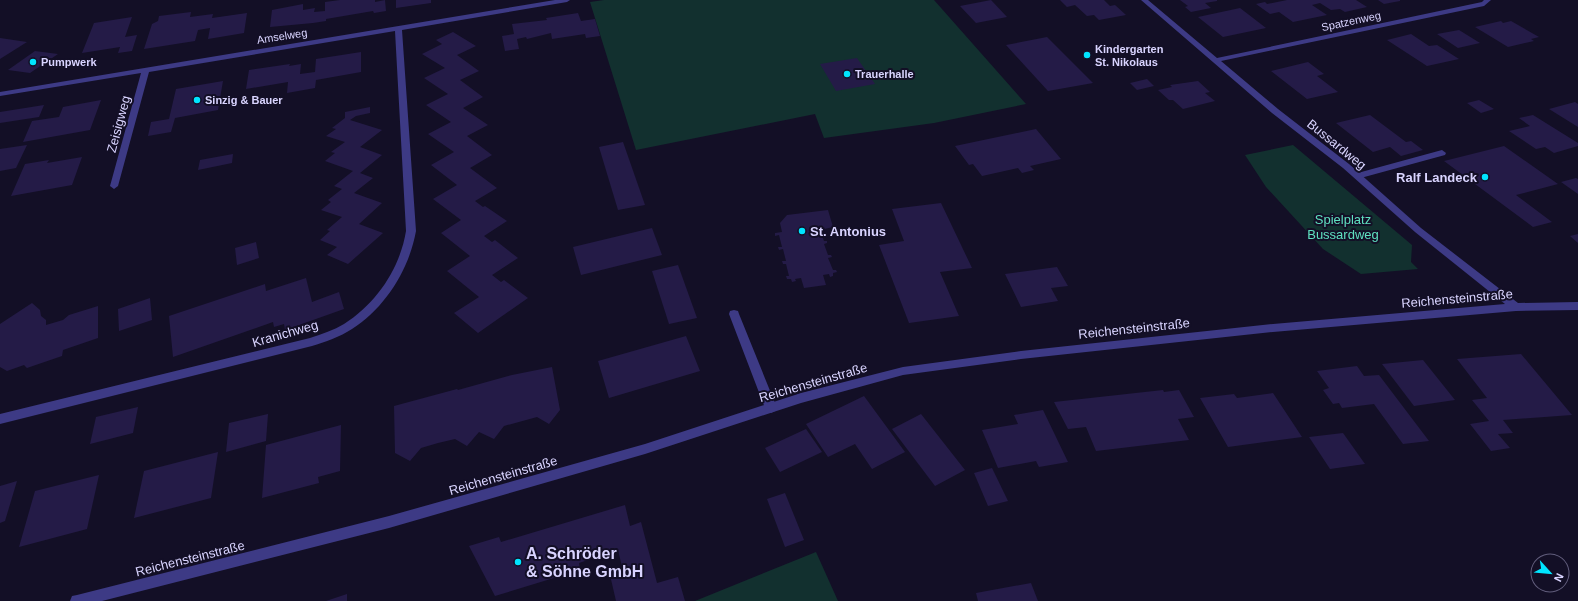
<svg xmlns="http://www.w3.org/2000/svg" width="1578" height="601" viewBox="0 0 1578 601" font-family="Arial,sans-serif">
	<rect width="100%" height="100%" fill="#130f26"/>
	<!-- green -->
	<g fill="#12302f">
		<polygon points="604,0 934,0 1026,104 934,123 824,138 815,114 636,150 590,2"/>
		<polygon points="1293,145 1412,245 1411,262 1418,269 1361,274 1323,249 1266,187 1245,155"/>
		<polygon points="816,552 838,601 695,601"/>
	</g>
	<!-- building -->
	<g fill="#241b47">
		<polygon points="340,0 375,0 375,2 385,0 386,11 374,13 373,11 326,19 326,21 313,23 270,27 272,10 303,4 303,10 315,8 314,12 325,11 325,2"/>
		<polygon points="396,0 431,0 431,3 396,8"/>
		<polygon points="991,0 1007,17 976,23 960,6"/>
		<polygon points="1060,0 1104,0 1110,6 1115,5 1126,15 1099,20 1094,15 1087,16 1075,5 1067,7"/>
		<polygon points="1180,0 1217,0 1217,1 1205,3 1211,8 1191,12 1185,7 1188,6"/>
		<polygon points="1287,0 1356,0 1367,7 1345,12 1340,9 1331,10 1320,3 1312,5 1327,15 1293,22 1279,12 1270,14 1256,4 1265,2 1267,4"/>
		<polygon points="1378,0 1400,0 1400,1 1384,4"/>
		<polygon points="1240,8 1266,28 1223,37 1198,17"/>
		<polygon points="191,12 190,17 213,14 212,18 247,13 244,33 208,39 210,28 198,30 195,41 144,49 152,24 158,21 159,16"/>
		<polygon points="578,13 581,21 595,19 600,36 586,38 585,34 552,39 551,33 527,39 526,37 517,39 519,49 505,51 502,36 514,34 512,24 547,20 546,18"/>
		<polygon points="132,17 125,37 137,35 132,51 118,53 120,47 82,53 94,23"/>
		<polygon points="1501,21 1503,23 1511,21 1539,37 1531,39 1534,41 1508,47 1475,27"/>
		<polygon points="1459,30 1480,43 1458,48 1437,34"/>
		<polygon points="453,32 476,46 457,55 479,71 460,80 483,97 463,108 488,125 467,136 492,155 470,168 497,188 475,201 483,207 485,206 507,221 484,236 492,242 495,240 518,258 492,275 501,282 504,280 528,298 478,333 454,313 479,297 447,271 470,256 441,233 461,220 433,199 457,185 431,165 454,152 428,134 451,122 426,105 448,94 424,78 445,68 422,54 442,44 436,40"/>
		<polygon points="1411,34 1429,46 1437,45 1459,59 1427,66 1387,40"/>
		<polygon points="1047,37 1093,83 1048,91 1006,45"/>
		<polygon points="0,38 27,42 0,59"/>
		<polygon points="35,51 58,54 30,73 8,70"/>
		<polygon points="361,52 361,72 316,80 315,88 287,93 288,82 246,89 249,70 290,64 289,66 301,64 300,74 315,72 316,59"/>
		<polygon points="857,58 875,84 836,91 820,64"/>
		<polygon points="1308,62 1324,74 1317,76 1338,92 1307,99 1271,71"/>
		<polygon points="1147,79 1154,86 1137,90 1130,83"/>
		<polygon points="223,81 218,110 175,118 171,132 148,136 151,122 169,119 176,89"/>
		<polygon points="1198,81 1210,92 1205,93 1215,101 1183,109 1173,100 1169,100 1158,90 1172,87 1170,85"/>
		<polygon points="101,100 90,130 23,142 32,121 59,117 63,107"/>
		<polygon points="1479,100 1494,109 1481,113 1467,103"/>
		<polygon points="1575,102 1578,104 1578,127 1549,109"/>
		<polygon points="44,105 39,117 0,123 0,112"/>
		<polygon points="370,107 370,113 356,116 350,120 382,130 360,147 382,155 360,173 373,178 354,193 382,203 359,224 383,233 348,264 327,255 337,247 320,240 330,231 327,230 342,217 321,210 331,202 328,200 342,189 334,186 353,171 325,161 335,153 331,152 345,142 326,136 336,129 332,128 345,118 345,112"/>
		<polygon points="1370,115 1406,142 1411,141 1423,150 1401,156 1390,147 1373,152 1336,123"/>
		<polygon points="1533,115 1578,143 1578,146 1554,153 1545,147 1536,149 1509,131 1530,126 1519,118"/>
		<polygon points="1036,129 1061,159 1030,166 1034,170 1022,173 1018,168 982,176 973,164 969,165 955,146"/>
		<polygon points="623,142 645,205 618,210 599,147"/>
		<polygon points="27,145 16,168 0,171 0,149"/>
		<polygon points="1504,146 1558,184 1516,195 1552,222 1533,227 1444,161"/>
		<polygon points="233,154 232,163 198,170 200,160"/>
		<polygon points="82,157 72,185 11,196 25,164 49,160 47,163"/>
		<polygon points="1576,178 1578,179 1578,194 1561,182"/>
		<polygon points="941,203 972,268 940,272 959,316 909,323 879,245 904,241 892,209"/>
		<polygon points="828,210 833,227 820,230 824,241 827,241 827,243 824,244 828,255 831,255 832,257 828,258 833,270 836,270 837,272 833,273 833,276 830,277 829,274 823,275 826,285 804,288 801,278 795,279 796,281 792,282 791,279 787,279 786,276 789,276 786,264 783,264 782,261 786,261 783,249 779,250 778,247 782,247 779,235 775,236 775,233 782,232 780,223 787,215"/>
		<polygon points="652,228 662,255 581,275 573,247"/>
		<polygon points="1578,234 1578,243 1570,236"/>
		<polygon points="256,242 259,258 237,265 235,248"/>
		<polygon points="678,265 697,318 669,324 652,271"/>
		<polygon points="1057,267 1068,286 1051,288 1058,301 1021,307 1005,274"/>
		<polygon points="306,278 312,302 339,292 344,309 285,330 284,324 274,327 273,322 173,357 169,316 265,284 266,291"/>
		<polygon points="150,298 152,320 119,331 118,309"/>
		<polygon points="32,303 40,310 41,316 46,320 46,325 63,320 69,315 98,306 98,338 63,350 62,356 27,368 24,365 7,371 0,367 0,324"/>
		<polygon points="686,336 700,371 609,398 598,361"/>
		<polygon points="1521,354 1572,415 1503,420 1513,433 1498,434 1510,448 1491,451 1470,424 1489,421 1472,400 1487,398 1457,359"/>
		<polygon points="1423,360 1455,400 1414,406 1382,364"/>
		<polygon points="1357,366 1364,376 1379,375 1429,441 1403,444 1374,404 1342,408 1339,403 1333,404 1323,390 1329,388 1317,371"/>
		<polygon points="552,367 560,410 549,424 537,417 504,426 494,439 479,432 467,446 455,439 438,443 421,448 410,461 395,453 394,406 457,389 458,390 512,375"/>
		<polygon points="1163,390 1164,392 1179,390 1194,417 1178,419 1189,440 1096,451 1086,427 1068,429 1054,402"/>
		<polygon points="1273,393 1302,437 1228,447 1200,398 1234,394 1237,398"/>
		<polygon points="864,396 905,452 872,469 855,444 828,457 806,424"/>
		<polygon points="138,407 133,433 90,444 96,417"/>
		<polygon points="1043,410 1068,462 1039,467 1036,461 998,468 982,430 1018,424 1014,415"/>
		<polygon points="268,414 266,441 226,452 229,423"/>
		<polygon points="921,414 965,470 935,486 892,429"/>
		<polygon points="341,425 340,471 318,477 319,483 262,498 266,445"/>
		<polygon points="806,429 822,452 780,472 765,448"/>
		<polygon points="1343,433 1365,464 1330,469 1309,437"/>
		<polygon points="218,452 211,498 134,518 144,471"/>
		<polygon points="992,468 1008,501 988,506 974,473"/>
		<polygon points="99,475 87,529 19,547 35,491"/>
		<polygon points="17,481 5,521 0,523 0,486"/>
		<polygon points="785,493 804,540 785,547 767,499"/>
		<polygon points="625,505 630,526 641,522 657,583 678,577 685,601 616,601 610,575 623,571 618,550 579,563 580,570 495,596 469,546 499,537 501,542"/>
		<polygon points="1031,583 1038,601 978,601 976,593"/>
		<polygon points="347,594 347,601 326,601"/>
	</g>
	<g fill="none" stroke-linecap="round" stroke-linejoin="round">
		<!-- lane -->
		<g fill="#3d3a85" fill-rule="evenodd">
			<polygon points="1442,150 1446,153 1445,155 1357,179 1353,176 1354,174"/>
			<polygon points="734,310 738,311 739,314 777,408 775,411 771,413 767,411 765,408 729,314 730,311"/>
		</g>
		<!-- street -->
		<g fill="#3d3a85" fill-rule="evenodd">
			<path d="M555,0H570L567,2L402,30L416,231C409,270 385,308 352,329C340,337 325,342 312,346L0,424V414L310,338C322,334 334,330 344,324C377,303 400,268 406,231L395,31L149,72L118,186L114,189L110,186L141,73L0,96V92Z"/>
			<polygon points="1141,0 1148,0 1217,58 1482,2 1484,0 1491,0 1484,6 1221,61 1278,109 1349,164 1421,228 1518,303 1578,302 1578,310 1516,311 1273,332 1021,359 903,375 801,403 645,454 389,528 102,601 70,601 72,596 77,595 389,516 645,444 801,393 903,367 1021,351 1273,324 1505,304 1415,232 1343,168 1272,113"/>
		</g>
	</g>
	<!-- markers -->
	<g fill="#00e5ff" stroke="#130f26" stroke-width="1.5">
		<circle cx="1087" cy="55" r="4"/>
		<circle cx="33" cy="62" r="4"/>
		<circle cx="847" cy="74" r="4"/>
		<circle cx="197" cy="100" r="4"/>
		<circle cx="1485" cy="177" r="4"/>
		<circle cx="802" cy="231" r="4"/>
		<circle cx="518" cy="562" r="4"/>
	</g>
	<g text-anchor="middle" stroke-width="4" stroke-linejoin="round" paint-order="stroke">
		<!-- far-street labels -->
		<g font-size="11" fill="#d9d4ff" stroke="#130f26">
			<text transform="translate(1351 21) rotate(-12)" y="4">Spatzenweg</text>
			<text transform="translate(282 36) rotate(-9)" y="4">Amselweg</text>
		</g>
		<!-- far-poi labels -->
		<g font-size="11" font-weight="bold" fill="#d9d4ff" stroke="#130f26" text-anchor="start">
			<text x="1095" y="53">Kindergarten<tspan x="1095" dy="13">St. Nikolaus</tspan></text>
			<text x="41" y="66">Pumpwerk</text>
			<text x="855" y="78">Trauerhalle</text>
			<text x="205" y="104">Sinzig &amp; Bauer</text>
		</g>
		<!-- street labels -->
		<g font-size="13" fill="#d9d4ff" stroke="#130f26">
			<text transform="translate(118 124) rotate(-75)" y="5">Zeisigweg</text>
			<text transform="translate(1337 144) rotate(39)" y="5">Bussardweg</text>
			<text transform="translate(1457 298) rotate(-5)" y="5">Reichensteinstraße</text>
			<text transform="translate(1134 328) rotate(-6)" y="5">Reichensteinstraße</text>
			<text transform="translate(285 333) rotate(-16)" y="5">Kranichweg</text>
			<text transform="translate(813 382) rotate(-16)" y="5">Reichensteinstraße</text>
			<text transform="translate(503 475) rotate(-16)" y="5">Reichensteinstraße</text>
			<text transform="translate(190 558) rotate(-14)" y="5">Reichensteinstraße</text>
		</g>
		<!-- poi labels -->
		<g font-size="13" font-weight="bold" fill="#d9d4ff" stroke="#130f26" text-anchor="end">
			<text x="1477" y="182">Ralf Landeck</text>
			<text x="810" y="236" text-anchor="start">St. Antonius</text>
		</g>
		<!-- park labels -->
		<g font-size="13" fill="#5fe0c0" stroke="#130f26">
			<text x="1343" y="224">Spielplatz<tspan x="1343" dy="15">Bussardweg</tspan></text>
		</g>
		<!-- near-poi labels -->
		<g font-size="16" font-weight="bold" fill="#d9d4ff" stroke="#130f26" text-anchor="start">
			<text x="526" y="559">A. Schröder<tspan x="526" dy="18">&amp; Söhne GmbH</tspan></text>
		</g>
	</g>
	<!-- north arrow -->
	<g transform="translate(1550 573) rotate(117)"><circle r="19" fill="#130f26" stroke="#625e7d"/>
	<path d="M0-3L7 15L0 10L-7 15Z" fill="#00e5ff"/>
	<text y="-6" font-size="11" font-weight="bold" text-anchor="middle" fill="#d9d4ff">N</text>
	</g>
</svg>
